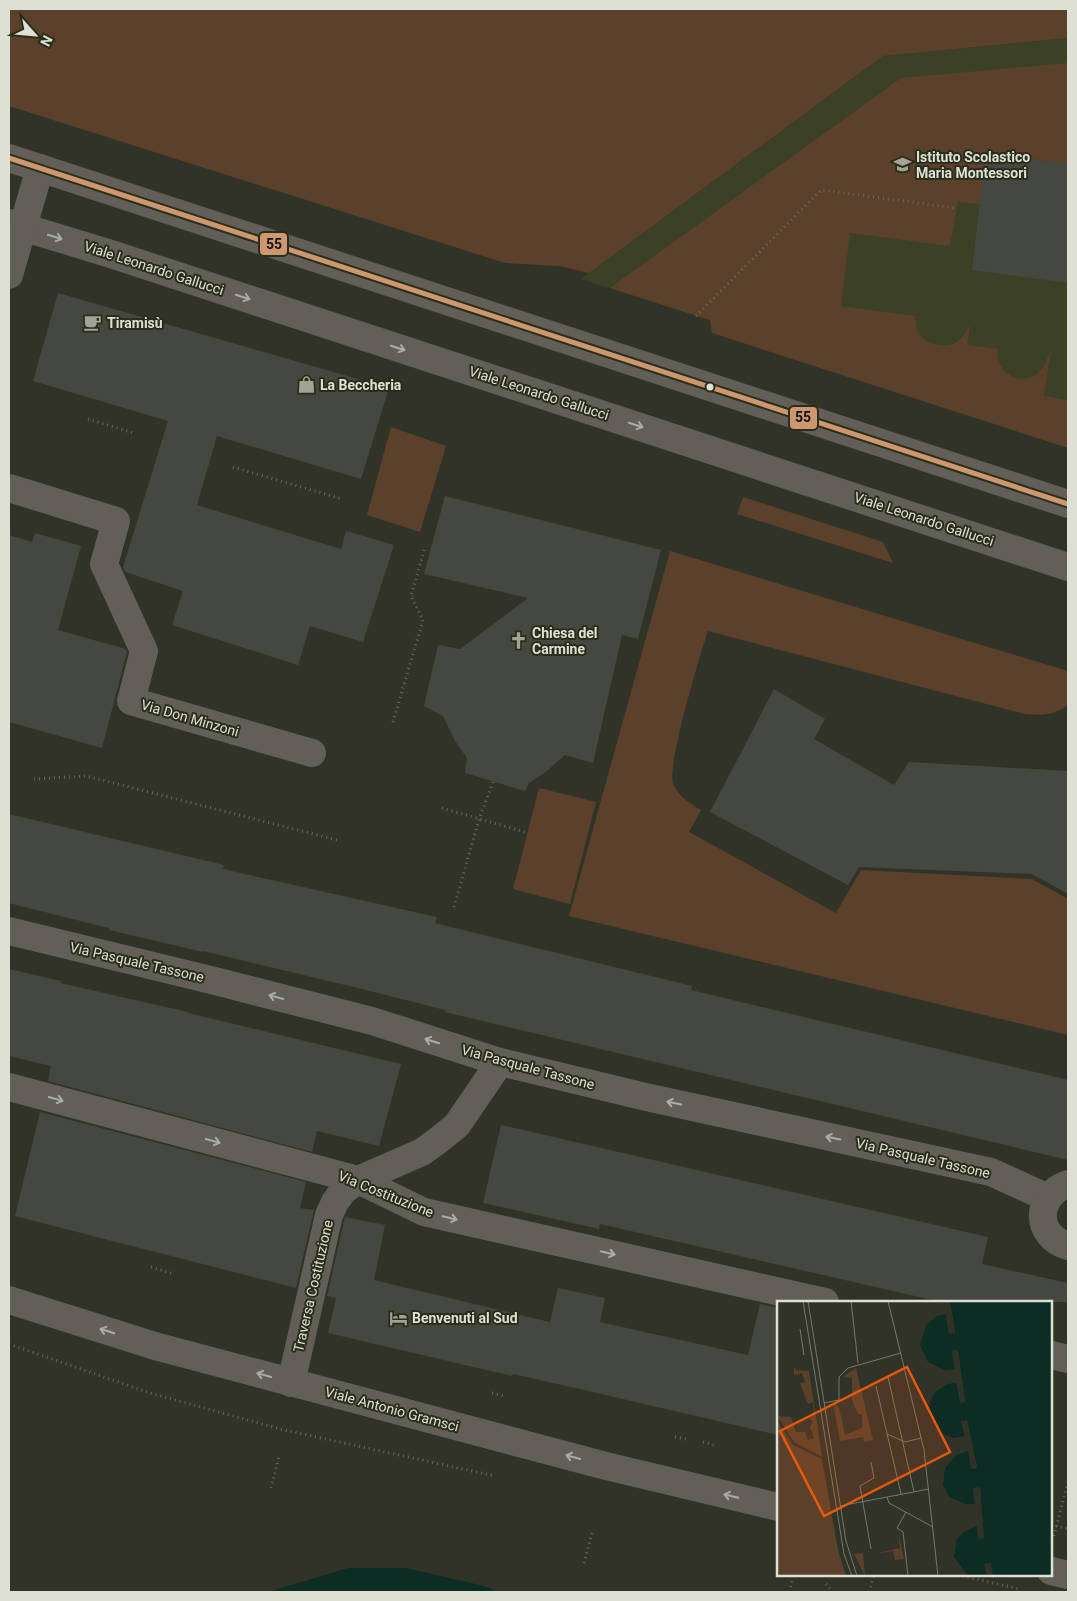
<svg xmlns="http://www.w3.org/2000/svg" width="1077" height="1601" viewBox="0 0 1077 1601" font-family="Roboto,sans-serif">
	<rect width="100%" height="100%" fill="#313328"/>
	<!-- built -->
	<polygon fill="#3b4026" points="1068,38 1068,435 581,279 883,56"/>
	<!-- green -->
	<g fill="#5b412b">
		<polygon points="9,9 1068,9 1068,38 883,56 589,273 559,266 505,263 9,106"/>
		<path d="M1068,63V164L986,152L981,204L958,202L950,246L850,233L841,306L915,316C916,321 916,328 918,332C924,344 944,349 955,343C962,340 966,331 970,325L967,345L998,349C994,371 1019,387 1037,374C1045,368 1047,358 1051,349L1044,396L1068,400V448L712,333L710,320L610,288L901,78Z"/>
		<polygon points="391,427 446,446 420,532 367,515"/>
		<polygon points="743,497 883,542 893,563 737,514"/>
		<path d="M670,551L1068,671V705C1054,715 1042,716 1025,714L708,631C700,655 667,765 673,784C678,796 691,804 701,810L689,832L836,913L861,870L1032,879L1068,899V1035L569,916Z"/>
		<polygon points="539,788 596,802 570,904 513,889"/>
	</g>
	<!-- water -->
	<polygon fill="#0d2d24" points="348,1568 406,1568 484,1586 498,1592 268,1592"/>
	<!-- building -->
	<g fill="#444840">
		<polygon points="986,152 1068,164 1068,283 972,270"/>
		<polygon points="58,293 389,388 361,479 217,436 197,505 341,549 346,531 394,545 363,642 310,626 298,665 172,625 183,591 125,572 123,567 168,421 33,381"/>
		<polygon points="445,496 661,550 638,639 622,635 593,763 565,755 547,771 529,783 525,791 465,773 467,758 455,741 443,716 424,706 438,645 460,649 528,598 424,574"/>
		<polygon points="35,533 81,546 58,630 126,649 127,652 102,748 9,722 9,535 32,542"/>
		<polygon points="774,689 825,719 814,739 894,785 909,762 1068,771 1068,894 1032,874 859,867 848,885 710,812"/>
		<polygon points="9,814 224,865 223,869 437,917 435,923 692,986 691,990 1068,1080 1068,1160 445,1012 445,1010 362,989 203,951 203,952 109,930 109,928 9,903"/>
		<polygon points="9,969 61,981 60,983 188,1012 188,1013 401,1064 379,1146 317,1131 312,1152 48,1081 51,1066 9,1056"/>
		<polygon points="40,1112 306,1182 300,1208 314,1210 296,1288 15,1216"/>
		<polygon points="501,1125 988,1237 982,1264 1068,1283 1068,1302 941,1302 600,1224 599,1229 483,1203"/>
		<polygon points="345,1217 385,1225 374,1280 550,1322 558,1288 605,1298 600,1322 748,1355 760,1304 778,1308 778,1435 584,1390 513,1374 512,1376 328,1333 336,1298 327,1296"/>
	</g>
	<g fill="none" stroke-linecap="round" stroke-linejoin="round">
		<!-- path -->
		<g stroke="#696860" stroke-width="3" stroke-dasharray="1 4" stroke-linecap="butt">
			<polyline points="696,316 821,190 956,208"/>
			<polyline points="88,419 133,433"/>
			<polyline points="233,467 342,499"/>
			<polyline points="393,722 423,620 411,596 425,547"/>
			<polyline points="34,779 86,776 337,840"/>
			<polyline points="442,808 528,833"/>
			<polyline points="454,907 479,819 493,782"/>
			<polyline points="151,1267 174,1274"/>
			<polyline points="9,1344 150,1393 280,1429 495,1476"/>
			<polyline points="492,1393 504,1396"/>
			<polyline points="675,1437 686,1439"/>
			<polyline points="703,1442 714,1445"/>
			<polyline points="271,1488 279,1457"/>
			<polyline points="1051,1525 1068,1529"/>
			<polyline points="1054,1536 1068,1481"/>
			<polyline points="584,1563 592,1533"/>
			<polyline points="958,1575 1020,1589"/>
			<polyline points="826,1584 833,1592"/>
			<polyline points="789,1592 792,1581"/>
			<polyline points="869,1592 874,1575"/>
		</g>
		<!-- minor -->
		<g stroke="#625f58" stroke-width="28">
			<polyline points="9,158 1068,504"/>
			<polyline points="9,223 111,254 1068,567"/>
			<polyline points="9,275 40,168"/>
			<polyline points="9,488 116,521 104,564 144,651 131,701 312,753"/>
			<polyline points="9,931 211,980 372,1021 500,1062 646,1097 991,1172 1048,1198"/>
			<polyline points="9,1087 358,1180 424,1212 825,1302"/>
			<path d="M1068,1184C1035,1195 1034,1236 1068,1246"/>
			<polyline points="9,1300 155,1346 606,1466 778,1507"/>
			<polyline points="1051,1355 1068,1359"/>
			<polyline points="291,1383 329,1215 335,1202 343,1191 358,1180 422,1152 440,1139 457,1125 500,1062"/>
			<polyline points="1051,1571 1068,1575"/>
		</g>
		<defs>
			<polyline id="bus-1" points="9,158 1068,504"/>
		</defs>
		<!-- bus-1 casing -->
		<use href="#bus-1" stroke="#2a2d19" stroke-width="9"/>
		<!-- bus-1 -->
		<use href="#bus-1" stroke="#cd976f" stroke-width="5"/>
	</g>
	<!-- one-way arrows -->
	<defs><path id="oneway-shaft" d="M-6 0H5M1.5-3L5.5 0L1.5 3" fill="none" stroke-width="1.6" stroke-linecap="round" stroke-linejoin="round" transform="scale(1.25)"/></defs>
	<g stroke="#acaca2">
		<use href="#oneway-shaft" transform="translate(55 237) rotate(17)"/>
		<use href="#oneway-shaft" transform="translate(243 297) rotate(18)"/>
		<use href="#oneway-shaft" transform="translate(398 348) rotate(18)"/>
		<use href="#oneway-shaft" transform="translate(636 425) rotate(18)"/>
		<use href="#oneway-shaft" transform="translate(276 997) rotate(-165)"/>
		<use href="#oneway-shaft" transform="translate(432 1041) rotate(-163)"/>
		<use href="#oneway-shaft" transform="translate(56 1099) rotate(15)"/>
		<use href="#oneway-shaft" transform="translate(674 1103) rotate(-168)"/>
		<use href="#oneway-shaft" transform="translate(833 1138) rotate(-168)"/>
		<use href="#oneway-shaft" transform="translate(213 1141) rotate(15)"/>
		<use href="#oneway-shaft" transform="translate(450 1218) rotate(13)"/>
		<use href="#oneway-shaft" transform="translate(608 1253) rotate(13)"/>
		<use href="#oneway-shaft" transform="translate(107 1331) rotate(-162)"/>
		<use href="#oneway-shaft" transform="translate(264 1375) rotate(-165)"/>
		<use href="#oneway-shaft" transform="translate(573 1457) rotate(-165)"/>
		<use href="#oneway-shaft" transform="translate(731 1496) rotate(-167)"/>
	</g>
	<!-- icons -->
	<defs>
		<symbol id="school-bare" viewBox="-9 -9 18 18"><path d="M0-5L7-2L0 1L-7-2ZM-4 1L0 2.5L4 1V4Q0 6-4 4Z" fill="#a1a397" stroke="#2a2d19" stroke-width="2.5" paint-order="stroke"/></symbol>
		<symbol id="cafe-bare" viewBox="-9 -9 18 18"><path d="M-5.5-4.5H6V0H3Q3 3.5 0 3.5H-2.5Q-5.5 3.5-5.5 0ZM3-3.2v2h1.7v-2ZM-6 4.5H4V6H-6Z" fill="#a1a397" stroke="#2a2d19" stroke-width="2.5" paint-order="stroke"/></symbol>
		<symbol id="shop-bare" viewBox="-9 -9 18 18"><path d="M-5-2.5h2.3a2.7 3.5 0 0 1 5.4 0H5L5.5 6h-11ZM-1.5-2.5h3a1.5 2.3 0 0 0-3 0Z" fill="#a1a397" stroke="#2a2d19" stroke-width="2.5" paint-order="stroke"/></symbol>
		<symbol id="church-bare" viewBox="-9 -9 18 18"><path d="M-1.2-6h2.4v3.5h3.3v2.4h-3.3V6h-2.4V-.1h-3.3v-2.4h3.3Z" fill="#a1a397" stroke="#2a2d19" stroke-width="2.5" paint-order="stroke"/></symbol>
		<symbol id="hotel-bare" viewBox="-9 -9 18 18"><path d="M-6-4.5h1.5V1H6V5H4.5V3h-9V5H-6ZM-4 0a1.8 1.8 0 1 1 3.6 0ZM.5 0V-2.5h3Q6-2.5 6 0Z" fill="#a1a397" stroke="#2a2d19" stroke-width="2.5" paint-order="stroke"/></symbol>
	</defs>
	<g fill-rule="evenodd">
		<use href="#school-bare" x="890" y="152" width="25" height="25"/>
		<use href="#cafe-bare" x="80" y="310" width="25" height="25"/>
		<use href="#shop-bare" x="294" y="372" width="25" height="25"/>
		<use href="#church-bare" x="506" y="628" width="25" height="25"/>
		<use href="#hotel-bare" x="386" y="1306" width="25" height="25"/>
	</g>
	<!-- markers -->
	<circle fill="#dde0d3" stroke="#2a2d19" stroke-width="2" cx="710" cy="387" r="4.5"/>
	<g text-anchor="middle" stroke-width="4" stroke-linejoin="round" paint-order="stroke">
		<!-- poi labels -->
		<g font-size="14" font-weight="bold" fill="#dde0d3" stroke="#2a2d19" text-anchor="start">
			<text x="916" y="162">Istituto Scolastico<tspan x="916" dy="16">Maria Montessori</tspan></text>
			<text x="107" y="328">Tiramisù</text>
			<text x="320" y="390">La Beccheria</text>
			<text x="532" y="638">Chiesa del<tspan x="532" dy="16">Carmine</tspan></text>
			<text x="412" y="1323">Benvenuti al Sud</text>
		</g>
		<!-- street labels -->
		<g font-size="14" fill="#dde0d3" stroke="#2a2d19">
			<text transform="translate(154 268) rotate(18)" y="5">Viale Leonardo Gallucci</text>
			<text transform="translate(539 393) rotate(18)" y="5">Viale Leonardo Gallucci</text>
			<text transform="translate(924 519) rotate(18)" y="5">Viale Leonardo Gallucci</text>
			<text transform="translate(190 718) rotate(16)" y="5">Via Don Minzoni</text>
			<text transform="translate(137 962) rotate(13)" y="5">Via Pasquale Tassone</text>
			<text transform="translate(528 1067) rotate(15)" y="5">Via Pasquale Tassone</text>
			<text transform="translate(923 1158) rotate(13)" y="5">Via Pasquale Tassone</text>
			<text transform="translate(386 1194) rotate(22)" y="5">Via Costituzione</text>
			<text transform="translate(313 1286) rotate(-77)" y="5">Traversa Costituzione</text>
			<text transform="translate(392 1409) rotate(15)" y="5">Viale Antonio Gramsci</text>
		</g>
	</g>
	<!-- overview -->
	<g transform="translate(777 1301)">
		<rect width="275" height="275" fill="#313328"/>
		<path d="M17,66L19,69L32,70L45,156L17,141L0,115L14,116L19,131H28L31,139L37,137L33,126L36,120L32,118L37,113L36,101L31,103L23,82L28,81L25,72L17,74ZM79,67L96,139L87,141L86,136L63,140L56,102L62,106L68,134L85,127V113H81L75,99V77L66,76ZM0,119L16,144L45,158L61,249L69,275H0ZM121,230L127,258L118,259L116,250L98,253L123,247ZM86,252L88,275L77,253Z" fill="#5b412b"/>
		<path d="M173,0H275V275H216L214,262L207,263L210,275H191L177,256L180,238L188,230L200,225L201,237H207L203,187H196L198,203H189L172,196L166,184L168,167L179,154L191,150L194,168L200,166L190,119L184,120L188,135L177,137L163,132L152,113L154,98L158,91L170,83L180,82L183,101L188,100L181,49L175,50L178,68L167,69L151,61L143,44L149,24L160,15L169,13L172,33L178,31Z" fill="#0d2d24"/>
		<path d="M173,0L178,32L172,33L169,10L176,30ZM181,49L188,101L183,102L179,80L186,98L179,52L178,71L175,50ZM190,119L200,167L195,168L191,148L197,165L189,122L188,137L184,120ZM203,186L207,237L201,238L200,222L204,235L201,189L198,206L196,187Z" fill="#313328"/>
		<path fill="none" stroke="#76786c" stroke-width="1" d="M26,0L67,253L75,275M31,0L69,240L80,275M74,0L81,62M111,0L147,149L161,275M23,28L27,54M101,80L111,76L137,191M99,85L124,193M47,102L62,99V76L71,67L124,52M110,133L128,141L144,137M94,161L97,177L83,185L94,248M110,196L112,202L156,226M63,205L152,188M129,211L120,227L126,231L131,275"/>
		<path fill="#e8590c" fill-opacity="0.15" stroke="#e8590c" stroke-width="2.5" d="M130,66L173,151L47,215L3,130Z"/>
		<rect width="275" height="275" fill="none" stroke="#dde0d3" stroke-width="2.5"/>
	</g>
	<g stroke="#2a2d19" stroke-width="2">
		<rect x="259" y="232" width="29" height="24" rx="5" fill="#cd976f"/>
		<rect x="789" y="406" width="29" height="24" rx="5" fill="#cd976f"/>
	</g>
	<g font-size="14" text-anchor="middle" font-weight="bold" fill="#111">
		<text x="274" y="249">55</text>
		<text x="803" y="422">55</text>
	</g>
	<!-- border -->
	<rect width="1077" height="1601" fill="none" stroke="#dde0d3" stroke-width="20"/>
	<!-- north arrow -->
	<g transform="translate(35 35) rotate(117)" stroke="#2a2d19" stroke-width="4" paint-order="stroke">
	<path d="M0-4L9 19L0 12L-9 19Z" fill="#dde0d3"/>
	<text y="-8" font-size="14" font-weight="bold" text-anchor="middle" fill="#dde0d3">N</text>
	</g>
</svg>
